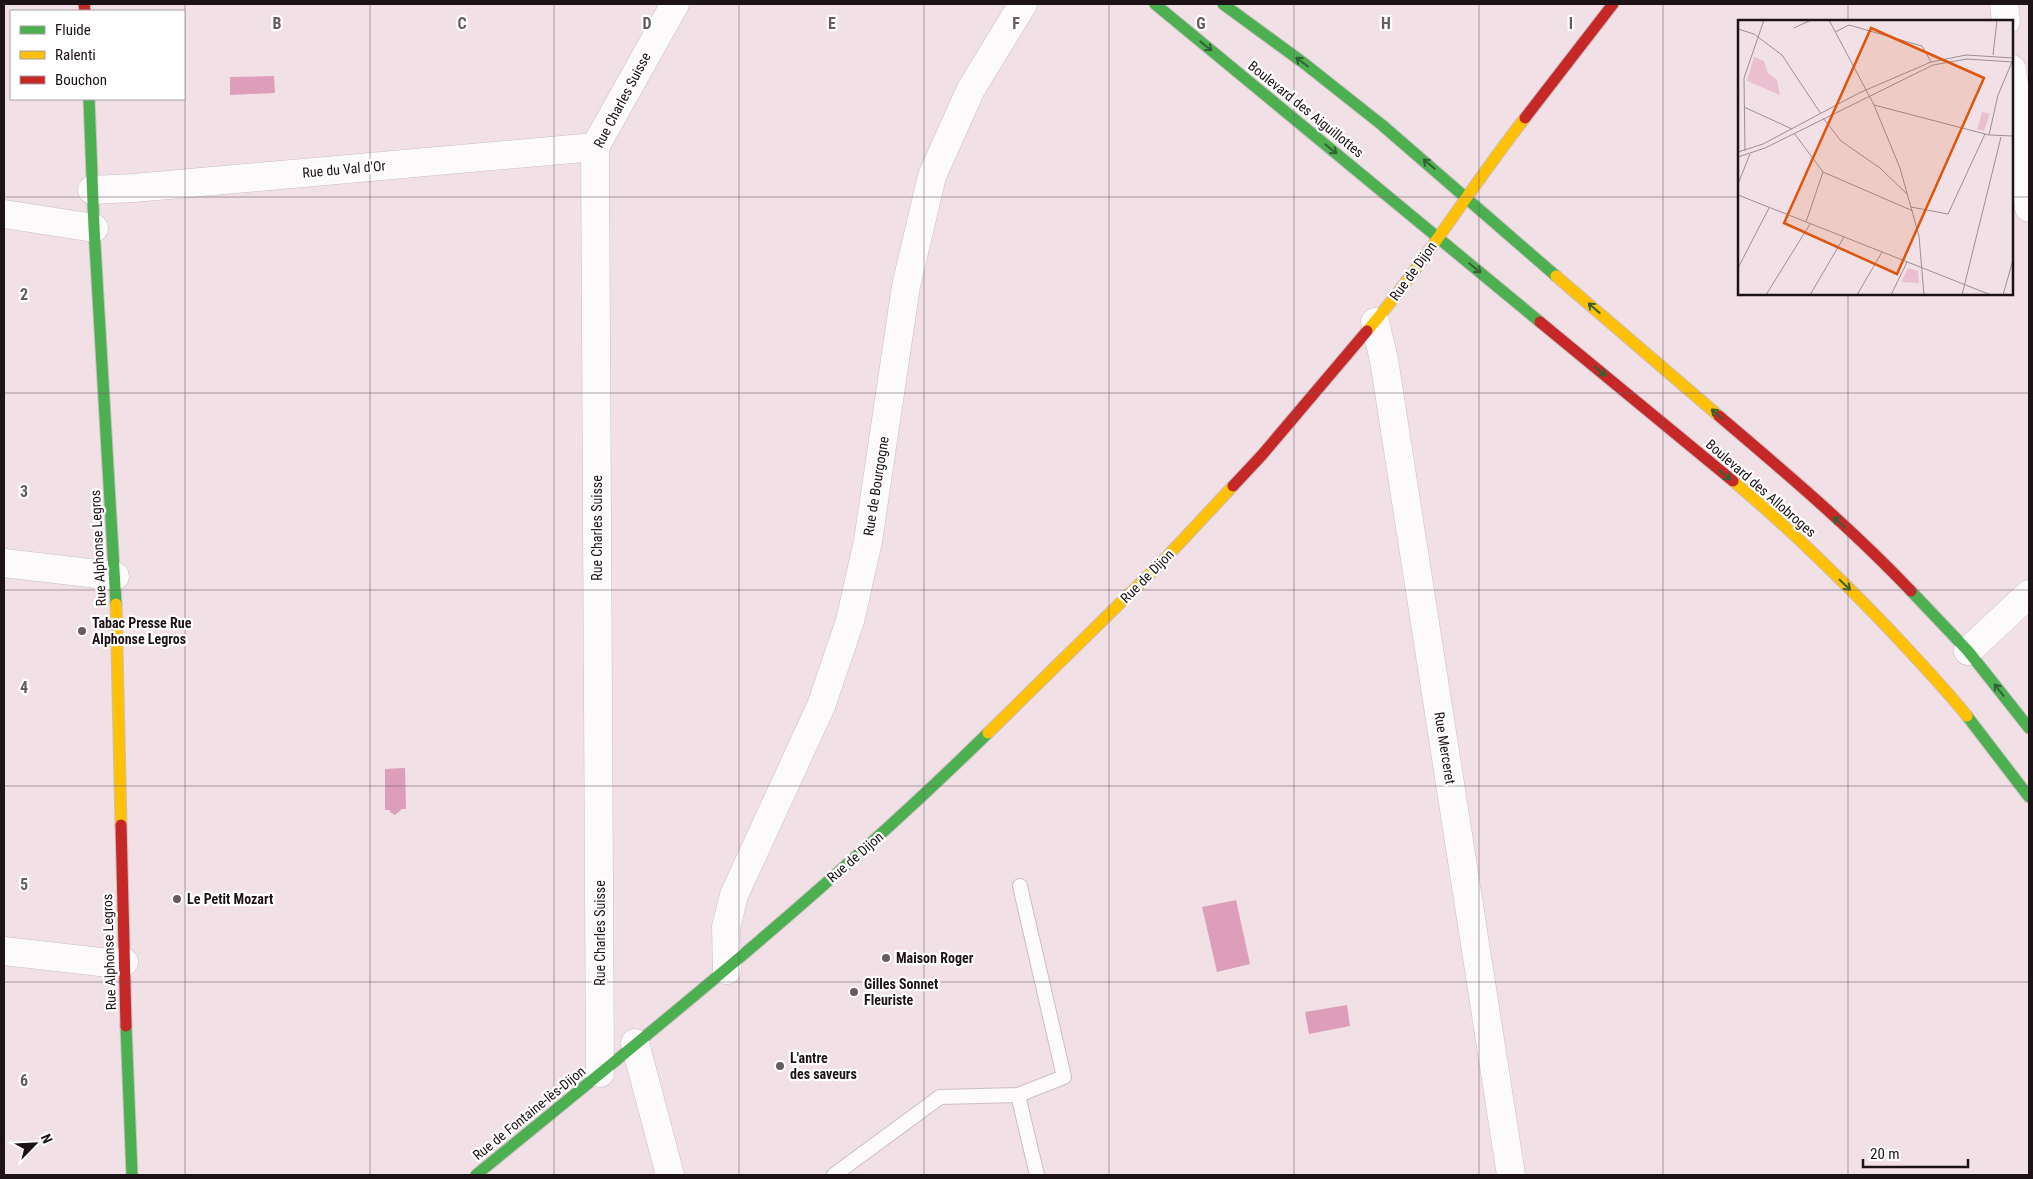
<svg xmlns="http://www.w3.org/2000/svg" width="2033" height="1179" viewBox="0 0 2033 1179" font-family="'Roboto Condensed',sans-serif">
	<rect width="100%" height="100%" fill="#f2e0e7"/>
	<!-- water -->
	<g fill="#dc9eb9">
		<polygon points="274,76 275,93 230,95 230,77"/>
		<polygon points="405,768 406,809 402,809 395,815 390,812 390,810 385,810 385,769"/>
		<polygon points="1236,900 1250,964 1217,972 1202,907"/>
		<polygon points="1347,1005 1350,1026 1309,1034 1305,1012"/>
	</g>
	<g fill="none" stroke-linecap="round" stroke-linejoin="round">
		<defs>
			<g id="lane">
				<polyline points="1018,1095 1037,1175"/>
				<polyline points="834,1175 940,1097 1018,1095 1064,1077 1020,886"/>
			</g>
			<g id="street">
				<polyline points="2004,4 2006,21"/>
				<polyline points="2012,69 2029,208"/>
				<polyline points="92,190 134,188 595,147"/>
				<polyline points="4,214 94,228"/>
				<polyline points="1375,322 1384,360 1511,1175"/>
				<polyline points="4,563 115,576"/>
				<polyline points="1968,651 2029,594"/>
				<polyline points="4,951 109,963 124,962"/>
				<polyline points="727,970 726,927 734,895 821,706 850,621 868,541 906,286 932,176 971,89 1023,4"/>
				<polyline points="635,1043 670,1175"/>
				<polyline points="600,1073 595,147 675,4"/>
			</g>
			<g id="fast">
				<polyline points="1155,4 1540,322"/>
				<polyline points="1223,4 1305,64 1382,125 1556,276"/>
				<polyline points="89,99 94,228 116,604"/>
				<polyline points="1911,591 1968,651 2029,728"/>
				<polyline points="1967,716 2029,797"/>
				<polyline points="126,1026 132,1175"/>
				<path d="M476,1175C651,1032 827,891 988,733"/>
			</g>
			<g id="slow">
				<polyline points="1556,276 1719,416"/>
				<path d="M1367,331C1424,264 1470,188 1525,118"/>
				<path d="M1733,481C1788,527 1839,577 1888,628C1915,657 1942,685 1967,716"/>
				<polyline points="116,604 121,825"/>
				<polyline points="988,733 1161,563 1233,486"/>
			</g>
			<g id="jam">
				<polyline points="84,4 85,11"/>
				<polyline points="1525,118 1613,4"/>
				<polyline points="1540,322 1733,481"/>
				<path d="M1719,416C1785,472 1851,528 1911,591"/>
				<polyline points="1233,486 1262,455 1367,331"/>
				<polyline points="121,825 126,1026"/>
			</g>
		</defs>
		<!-- lane casing -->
		<use href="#lane" stroke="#cbbec2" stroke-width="16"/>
		<!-- street casing -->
		<use href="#street" stroke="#cbbec2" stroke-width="29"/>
		<!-- fast casing -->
		<use href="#fast" stroke="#cbbec2" stroke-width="13"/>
		<!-- slow casing -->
		<use href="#slow" stroke="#cbbec2" stroke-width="13"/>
		<!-- jam casing -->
		<use href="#jam" stroke="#cbbec2" stroke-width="13"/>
		<!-- lane -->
		<use href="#lane" stroke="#fdfafb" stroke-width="14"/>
		<!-- street -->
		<use href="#street" stroke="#fdfafb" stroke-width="28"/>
		<!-- fast -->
		<use href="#fast" stroke="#4caf50" stroke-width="11"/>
		<!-- slow -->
		<use href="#slow" stroke="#ffc107" stroke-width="11"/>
		<!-- jam -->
		<use href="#jam" stroke="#c62828" stroke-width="11"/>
	</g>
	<!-- one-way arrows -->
	<defs><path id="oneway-shaft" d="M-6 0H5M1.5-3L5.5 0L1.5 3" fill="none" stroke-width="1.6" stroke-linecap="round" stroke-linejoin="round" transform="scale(1.25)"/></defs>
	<g stroke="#346033">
		<use href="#oneway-shaft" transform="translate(1206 46) rotate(39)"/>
		<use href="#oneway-shaft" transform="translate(1302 62) rotate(-143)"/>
		<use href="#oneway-shaft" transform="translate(1331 149) rotate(39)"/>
		<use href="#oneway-shaft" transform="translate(1429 164) rotate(-140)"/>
		<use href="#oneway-shaft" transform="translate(1475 268) rotate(39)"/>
		<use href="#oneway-shaft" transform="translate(1594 308) rotate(-139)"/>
		<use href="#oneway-shaft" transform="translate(1600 371) rotate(40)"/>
		<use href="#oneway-shaft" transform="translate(1717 414) rotate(-139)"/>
		<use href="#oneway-shaft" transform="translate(1725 475) rotate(40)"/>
		<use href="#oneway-shaft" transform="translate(1839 522) rotate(-137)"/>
		<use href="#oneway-shaft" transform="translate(1845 585) rotate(44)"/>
		<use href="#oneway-shaft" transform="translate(1999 690) rotate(-128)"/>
	</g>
	<!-- grid -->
	<path fill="none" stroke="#685a5f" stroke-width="1" stroke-opacity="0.55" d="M185,4V1175M370,4V1175M554,4V1175M739,4V1175M924,4V1175M1109,4V1175M1294,4V1175M1479,4V1175M1663,4V1175M1848,4V21M4,197H1739M2012,197H2029M1848,294V1175M4,393H2029M4,590H2029M4,786H2029M4,982H2029"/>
	<!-- markers -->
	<g fill="#685a5f" stroke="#fff" stroke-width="2">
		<circle cx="82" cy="631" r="5"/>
		<circle cx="177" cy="899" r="5"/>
		<circle cx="886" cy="958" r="5"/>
		<circle cx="854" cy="992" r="5"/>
		<circle cx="780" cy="1066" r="5"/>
	</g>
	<g text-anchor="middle" stroke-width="4.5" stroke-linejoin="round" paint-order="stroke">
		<!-- street labels -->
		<g font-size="14" fill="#1d1216" stroke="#fff">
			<text transform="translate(622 100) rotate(-62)" y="5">Rue Charles Suisse</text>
			<text transform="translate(1306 109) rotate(39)" y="5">Boulevard des Aiguillottes</text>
			<text transform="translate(344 169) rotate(-5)" y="5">Rue du Val d'Or</text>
			<text transform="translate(1413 271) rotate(-54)" y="5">Rue de Dijon</text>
			<text transform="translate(876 486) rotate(-81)" y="5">Rue de Bourgogne</text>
			<text transform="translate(1761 488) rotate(41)" y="5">Boulevard des Allobroges</text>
			<text transform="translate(597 528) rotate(-90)" y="5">Rue Charles Suisse</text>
			<text transform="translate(98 548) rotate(-93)" y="5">Rue Alphonse Legros</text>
			<text transform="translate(1147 576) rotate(-45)" y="5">Rue de Dijon</text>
			<text transform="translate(1445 748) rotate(81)" y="5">Rue Merceret</text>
			<text transform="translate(855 857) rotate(-41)" y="5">Rue de Dijon</text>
			<text transform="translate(600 933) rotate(-90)" y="5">Rue Charles Suisse</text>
			<text transform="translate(109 952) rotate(-92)" y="5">Rue Alphonse Legros</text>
			<text transform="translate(529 1113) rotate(-39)" y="5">Rue de Fontaine-lès-Dijon</text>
		</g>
		<!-- poi labels -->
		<g font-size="14" font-weight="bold" fill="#1d1216" stroke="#fff" text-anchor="start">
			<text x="92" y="628">Tabac Presse Rue<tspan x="92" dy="16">Alphonse Legros</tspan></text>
			<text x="187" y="904">Le Petit Mozart</text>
			<text x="896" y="963">Maison Roger</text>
			<text x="864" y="989">Gilles Sonnet<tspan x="864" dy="16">Fleuriste</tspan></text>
			<text x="790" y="1063">L'antre<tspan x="790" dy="16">des saveurs</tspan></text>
		</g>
	</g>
	<!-- overview -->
	<g transform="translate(1738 20)">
		<rect width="275" height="275" fill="#f2e0e7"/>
		<path d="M16,37L26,41L30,53L39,60L42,75L9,61ZM244,92L252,94L246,111L239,109ZM170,248L180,251L181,263L163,262Z" fill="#eabfd0"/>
		<path fill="none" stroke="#9d8e93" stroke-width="1" d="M91,0L136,85L162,148L181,216L186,275M248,0H269M56,8L73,0M0,9L16,14L44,35L83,94M97,12L111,5L184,26L193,42M255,35L259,0M136,85L251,115L275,116M6,87L54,109M85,98L103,121L142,148L170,175M56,113L85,152L175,191M251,115L260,75L274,42M7,131L6,58L26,0M0,132L25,124L121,73L193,42L228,35L275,38M0,137L27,128L195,45L229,39L275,42M0,164L12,134M0,175L253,275M173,187L210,194L247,114M68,202L85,152M0,248L31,188M28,275L72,204M72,275L106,217M119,275L144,232M153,275L169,242M224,275L263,117M265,275L275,240"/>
		<path fill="#de550c" fill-opacity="0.15" stroke="#de550c" stroke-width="2.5" d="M133,8L246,58L159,254L46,203Z"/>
		<rect width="275" height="275" fill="none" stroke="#1d1216" stroke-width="2.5"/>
	</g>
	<g font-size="16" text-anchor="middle" font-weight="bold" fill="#685a5f" stroke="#fff" stroke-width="4.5" stroke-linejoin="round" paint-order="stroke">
		<text x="277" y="29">B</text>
		<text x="462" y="29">C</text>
		<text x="647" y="29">D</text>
		<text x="832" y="29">E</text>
		<text x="1016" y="29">F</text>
		<text x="1201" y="29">G</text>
		<text x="1386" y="29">H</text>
		<text x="1571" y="29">I</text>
		<text x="24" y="300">2</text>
		<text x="24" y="497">3</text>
		<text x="24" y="693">4</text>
		<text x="24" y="890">5</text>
		<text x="24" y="1086">6</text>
	</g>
	<!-- border -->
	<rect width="2033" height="1179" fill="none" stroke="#1d1216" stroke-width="10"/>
	<!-- legend -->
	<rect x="10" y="10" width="175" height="90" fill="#ffffff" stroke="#a5a0a2"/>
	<rect x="20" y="26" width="25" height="8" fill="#4caf50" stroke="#a5a0a2"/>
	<text x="55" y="35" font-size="15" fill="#1d1216">Fluide</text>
	<rect x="20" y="51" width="25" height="8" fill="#ffc107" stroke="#a5a0a2"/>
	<text x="55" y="60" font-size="15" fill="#1d1216">Ralenti</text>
	<rect x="20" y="76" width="25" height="8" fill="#c62828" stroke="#a5a0a2"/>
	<text x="55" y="85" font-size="15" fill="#1d1216">Bouchon</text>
	<!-- north arrow -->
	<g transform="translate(35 1144) rotate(66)" stroke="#ffffff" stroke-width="4" paint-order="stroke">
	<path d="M0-4L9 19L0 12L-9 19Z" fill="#1d1216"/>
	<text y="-8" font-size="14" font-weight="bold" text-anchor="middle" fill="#1d1216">N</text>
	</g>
	<!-- scale -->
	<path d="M1863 1159v8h105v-8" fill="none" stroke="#1d1216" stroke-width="2.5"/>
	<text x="1870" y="1159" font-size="15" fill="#1d1216" stroke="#ffffff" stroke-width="4" paint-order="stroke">20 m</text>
</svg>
